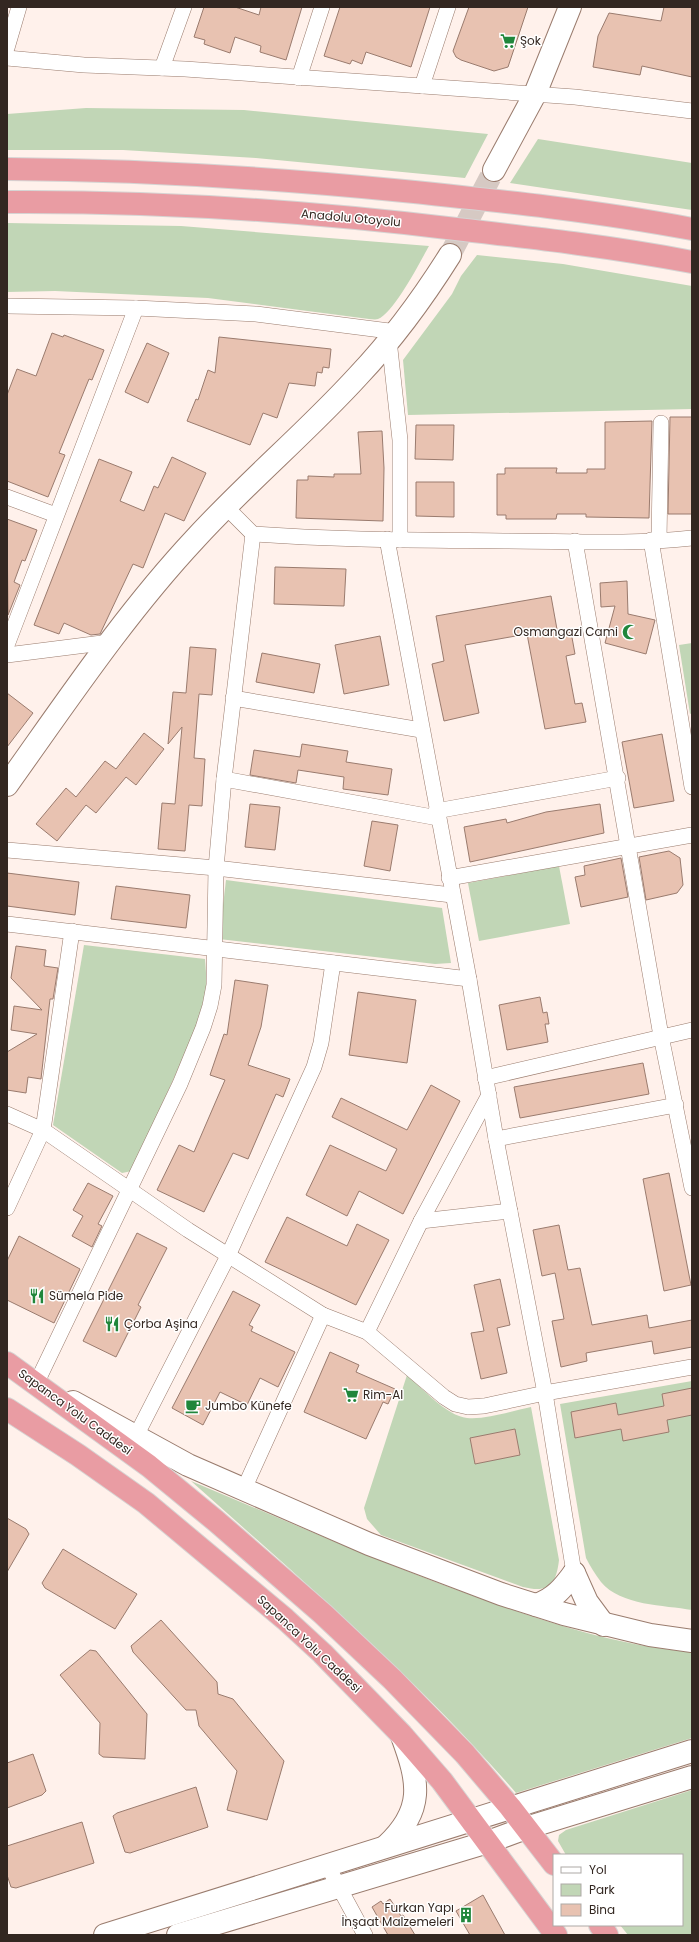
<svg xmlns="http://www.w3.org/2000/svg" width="699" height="1942" viewBox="0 0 699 1942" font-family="Poppins,sans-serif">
	<rect width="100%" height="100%" fill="#fff1eb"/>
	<!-- green -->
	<g fill="#c1d6b6">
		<polygon points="86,108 244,110 488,134 465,178 256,158 123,150 7,150 7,114"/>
		<polygon points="538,139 692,163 692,210 510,183"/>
		<path d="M7,223L181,226L429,246C420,262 394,313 378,319C375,320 372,319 369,319L208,298L55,291L7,292Z"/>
		<polygon points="477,255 563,264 692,286 692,409 408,415 403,360 452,294 461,276"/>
		<polygon points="692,643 692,713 690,714 679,645"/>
		<polygon points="559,866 570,924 479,941 468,883"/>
		<polygon points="226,880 442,908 451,963 435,964 219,939"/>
		<polygon points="84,945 205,959 207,987 196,1029 132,1171 122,1173 53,1125"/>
		<path d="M407,1375C422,1388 447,1416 467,1418C485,1420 512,1411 531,1407L559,1560C556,1586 548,1593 523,1587L381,1535L367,1519L364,1508Z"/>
		<path d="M692,1381V1610C664,1605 621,1606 601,1582C595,1574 590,1566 586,1558L560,1404Z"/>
		<path d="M191,1481C287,1521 383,1564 482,1599C549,1623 620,1646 692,1652V1738L516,1793C418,1679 303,1581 191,1481Z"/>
		<polygon points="692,1790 692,1935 628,1935 620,1925 682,1925 682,1855 566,1855 558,1841 559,1835 566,1830"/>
	</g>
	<!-- building -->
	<g fill="#e8c2b1" stroke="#9a7b6e">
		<polygon points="204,7 235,7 259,15 261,7 302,7 286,60 260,52 261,46 235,37 230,53 204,44 205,40 194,37"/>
		<polygon points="340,7 430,7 411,67 366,52 362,64 352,60 350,64 324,56"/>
		<polygon points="469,7 528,7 508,67 494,71 461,60 456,57 453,51"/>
		<polygon points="664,7 692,7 692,77 642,66 640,75 593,67 598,36 609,13 661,21"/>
		<polygon points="52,333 63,337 64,335 104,350 92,380 89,379 59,453 65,455 48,497 7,481 7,395 17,369 36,376"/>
		<polygon points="219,337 331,349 329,368 323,367 322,373 317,372 315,386 289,383 277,418 263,413 250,445 187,421 196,399 198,400 208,370 215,373"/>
		<polygon points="147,343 169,353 148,403 125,392"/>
		<polygon points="670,417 692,417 692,514 668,514"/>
		<polygon points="652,421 649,518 586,517 586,514 557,514 556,519 506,519 506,515 497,515 497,474 505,474 505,468 557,468 556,473 587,473 587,469 605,469 605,422"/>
		<polygon points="416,425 454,425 453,460 415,459"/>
		<polygon points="382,431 384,468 383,521 296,518 297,480 308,480 308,476 334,477 334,474 361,474 358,432"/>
		<polygon points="172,457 206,473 184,521 165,513 143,568 133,564 100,634 91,635 64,623 59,634 34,625 99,459 132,472 120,501 144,511 154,486 158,488"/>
		<polygon points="416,482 454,482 454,517 416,516"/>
		<polygon points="7,519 37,530 25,561 22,560 14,582 20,585 8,615"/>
		<polygon points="275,567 346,569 344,606 274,604"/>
		<polygon points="627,581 628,614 655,620 646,654 605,643 615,606 601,607 600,583"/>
		<polygon points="551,596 558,635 571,632 575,654 566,656 575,704 582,703 586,722 545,729 527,634 465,645 479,713 444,721 432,664 444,661 436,616"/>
		<polygon points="380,636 389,685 344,694 335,645"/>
		<polygon points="190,647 216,649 212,695 199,694 194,758 205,759 202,806 189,805 185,851 158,849 162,803 175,804 182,727 168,744 173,692 186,693"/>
		<polygon points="262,653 320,664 314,693 256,682"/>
		<polygon points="7,693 33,713 7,747"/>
		<polygon points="144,733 164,749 136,785 126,777 96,813 86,805 57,841 36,824 66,788 76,797 105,761 116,769"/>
		<polygon points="662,734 674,801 634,808 622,742"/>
		<polygon points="302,744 348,751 346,762 392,769 388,795 343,789 344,777 298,770 296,783 250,775 254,750 300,757"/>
		<polygon points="250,804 280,807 275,850 245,847"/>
		<polygon points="600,804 604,833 470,862 464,827 506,819 507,823 546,812"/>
		<polygon points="372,821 398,825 390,871 364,866"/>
		<polygon points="669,851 680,858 683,885 677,893 646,900 639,857"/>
		<polygon points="621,858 628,897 581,907 575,877 585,875 584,866"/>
		<polygon points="7,873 79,882 75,915 7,906"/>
		<polygon points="116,886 190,895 186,928 111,919"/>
		<polygon points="16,946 46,950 44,966 58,968 53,999 50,999 41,1079 28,1077 26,1093 7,1090 7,1052 37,1034 11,1030 14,1006 42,1010 11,978"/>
		<polygon points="235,980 268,985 261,1027 248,1065 290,1079 283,1097 276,1094 248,1159 233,1153 204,1212 157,1190 179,1145 194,1152 225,1080 210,1075 224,1034 227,1035"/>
		<polygon points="358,992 416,1000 407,1063 349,1055"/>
		<polygon points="540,997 543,1013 547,1012 549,1024 545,1024 548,1042 507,1050 499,1005"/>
		<polygon points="643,1063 649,1094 520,1118 514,1087"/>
		<polygon points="431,1085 460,1101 403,1214 359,1191 347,1216 306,1195 330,1145 386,1171 397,1149 332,1117 341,1098 407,1130"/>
		<polygon points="669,1173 691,1285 664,1291 643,1179"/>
		<polygon points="88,1183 113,1196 98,1224 102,1226 92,1247 72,1236 83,1216 73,1210"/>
		<polygon points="287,1217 347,1246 357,1224 389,1240 356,1305 265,1262"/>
		<polygon points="559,1225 568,1270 580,1268 592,1325 647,1315 649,1328 692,1320 692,1347 654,1354 652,1341 586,1353 587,1361 561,1367 552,1321 564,1319 555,1273 542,1276 533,1230"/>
		<polygon points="137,1233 167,1248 138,1305 141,1307 116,1357 83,1341"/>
		<polygon points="19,1236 80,1269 54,1323 7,1300 7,1261"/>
		<polygon points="500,1279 510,1325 497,1328 507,1373 481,1379 471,1333 484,1331 474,1285"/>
		<polygon points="233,1291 260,1305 249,1325 253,1327 251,1331 295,1352 278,1387 260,1378 247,1405 220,1392 203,1425 172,1408"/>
		<polygon points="330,1352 359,1365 356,1372 395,1389 388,1404 383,1402 366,1439 304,1412"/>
		<polygon points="692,1388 692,1415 667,1420 669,1432 623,1441 621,1429 575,1438 571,1412 616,1403 618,1415 664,1406 662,1394"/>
		<polygon points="515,1429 520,1455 475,1464 470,1438"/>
		<polygon points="7,1518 26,1529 29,1534 7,1572"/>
		<polygon points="63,1549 137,1594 115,1629 45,1588 42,1583"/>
		<polygon points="161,1620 217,1682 218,1694 233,1699 284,1761 267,1820 227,1810 237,1771 199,1726 196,1710 186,1710 133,1652 131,1646"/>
		<polygon points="90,1650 96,1651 147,1714 145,1759 103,1757 99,1754 100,1723 60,1675"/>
		<polygon points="33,1754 46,1791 42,1795 7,1808 7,1763"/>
		<polygon points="196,1787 208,1827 130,1853 125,1852 113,1816 117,1813"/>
		<polygon points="82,1822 94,1863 16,1888 11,1887 7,1875 7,1846"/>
		<polygon points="483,1895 489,1906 505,1935 470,1935 456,1911"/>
		<polygon points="390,1899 401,1916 403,1915 415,1935 388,1935 372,1907 381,1901 383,1904"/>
	</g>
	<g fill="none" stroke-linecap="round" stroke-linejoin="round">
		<!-- secondary-tunnel -->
		<polyline stroke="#d6c9c3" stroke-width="22" stroke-dasharray="22 11" stroke-linecap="butt" points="450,255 494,170"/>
		<defs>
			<g id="street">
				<polyline points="7,48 19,7"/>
				<polyline points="7,58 84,65 185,69 575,97 692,111"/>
				<polyline points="162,68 184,7"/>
				<polyline points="299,78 322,7"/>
				<polyline points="422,86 448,7"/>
				<polyline points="7,306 136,308 256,314 397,332"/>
				<polyline points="389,340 400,440 400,540"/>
				<polyline points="7,497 56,515"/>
				<path d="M225,506L253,534C337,540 421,540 504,541C566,541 630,545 692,538"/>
				<polyline points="387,539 469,979 496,1139 545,1393 574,1573"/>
				<polyline points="651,540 692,787"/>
				<polyline points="659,540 661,423"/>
				<polyline points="575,541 661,1036 692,1188"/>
				<polyline points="7,645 136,308"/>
				<polyline points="7,655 110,642"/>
				<polyline points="233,698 421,730"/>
				<polyline points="224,779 438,818"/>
				<polyline points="436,811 618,778"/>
				<polyline points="7,850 216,868 452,895"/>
				<polyline points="449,878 692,835"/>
				<polyline points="7,924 469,979"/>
				<polyline points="485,1078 692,1030"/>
				<polyline points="7,1114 43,1130 188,1230 323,1315 367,1332 444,1397 455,1404 468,1407 484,1406 545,1393 692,1367"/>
				<polyline points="496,1139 676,1105"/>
				<polyline points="7,1208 43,1130 72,931"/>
				<polyline points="421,1221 510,1211"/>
				<polyline points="367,1332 421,1221 489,1095"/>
				<polyline points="37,1382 180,1084 203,1028 210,1006 214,985 216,868 224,779 253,534"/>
				<polyline points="136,1436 228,1256 314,1067 321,1043 333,963"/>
				<polyline points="243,1491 323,1315"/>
				<polyline points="327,1865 365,1935"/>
			</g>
			<g id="secondary">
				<polyline points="494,170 535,94 570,7"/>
				<path d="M7,785C67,701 125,614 195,539C247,482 306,433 358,376C393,339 423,298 450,255"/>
				<polyline points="73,1402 188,1465 369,1544 501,1594 564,1614 650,1635 692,1641"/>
				<polyline points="574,1573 587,1602 604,1625"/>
				<path d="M536,1605C554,1599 563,1588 574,1573"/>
				<path d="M386,1846C425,1810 419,1782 402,1736"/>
				<polyline points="105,1935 692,1751"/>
				<polyline points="178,1935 488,1842 526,1828 692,1777"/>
			</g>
			<g id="highway">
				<path d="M7,169C140,170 272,178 404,191C501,201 597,211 692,229"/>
				<path d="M7,202C157,201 307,211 456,229C535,238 614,247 692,262"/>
				<polyline points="7,1363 149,1466 216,1521 323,1614 392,1679 465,1754 510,1807 554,1864"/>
				<polyline points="7,1409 78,1455 146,1503 285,1619 322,1653 402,1735 442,1781 556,1935"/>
				<polyline points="600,1925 607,1935"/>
			</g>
		</defs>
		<!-- street casing -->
		<use href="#street" stroke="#9a7c6e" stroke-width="16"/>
		<!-- secondary casing -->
		<use href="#secondary" stroke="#9a7c6e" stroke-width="24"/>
		<!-- highway casing -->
		<use href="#highway" stroke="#d6d4d3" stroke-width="24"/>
		<!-- street -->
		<use href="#street" stroke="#fff" stroke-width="15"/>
		<!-- secondary -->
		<use href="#secondary" stroke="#fff" stroke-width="22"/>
		<!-- highway -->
		<use href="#highway" stroke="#e99ca3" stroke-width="22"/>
	</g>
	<!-- icons -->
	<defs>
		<symbol id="supermarket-bare" viewBox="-9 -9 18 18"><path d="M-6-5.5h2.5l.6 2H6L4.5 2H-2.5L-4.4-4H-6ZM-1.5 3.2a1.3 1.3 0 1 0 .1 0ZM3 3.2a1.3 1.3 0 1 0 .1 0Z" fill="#20863b" stroke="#fff" stroke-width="2.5" paint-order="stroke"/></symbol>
		<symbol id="mosque-bare" viewBox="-9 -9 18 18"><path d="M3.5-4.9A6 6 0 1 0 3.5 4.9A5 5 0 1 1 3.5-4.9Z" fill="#20863b" stroke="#fff" stroke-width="2.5" paint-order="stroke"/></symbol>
		<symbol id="restaurant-bare" viewBox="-9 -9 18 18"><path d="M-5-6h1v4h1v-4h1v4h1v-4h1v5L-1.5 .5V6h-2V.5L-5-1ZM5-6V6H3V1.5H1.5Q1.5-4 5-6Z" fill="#20863b" stroke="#fff" stroke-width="2.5" paint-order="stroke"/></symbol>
		<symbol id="cafe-bare" viewBox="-9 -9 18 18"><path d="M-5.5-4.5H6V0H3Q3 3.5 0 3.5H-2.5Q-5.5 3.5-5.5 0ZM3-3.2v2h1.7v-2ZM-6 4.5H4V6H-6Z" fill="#20863b" stroke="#fff" stroke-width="2.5" paint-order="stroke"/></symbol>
		<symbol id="building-bare" viewBox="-9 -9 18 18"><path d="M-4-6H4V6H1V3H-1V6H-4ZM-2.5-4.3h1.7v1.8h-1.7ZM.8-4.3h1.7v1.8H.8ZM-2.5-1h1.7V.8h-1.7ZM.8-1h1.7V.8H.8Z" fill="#20863b" stroke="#fff" stroke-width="2.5" paint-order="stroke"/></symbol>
	</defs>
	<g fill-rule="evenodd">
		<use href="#supermarket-bare" x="497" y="30" width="22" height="22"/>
		<use href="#mosque-bare" x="619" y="621" width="22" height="22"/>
		<use href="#restaurant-bare" x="26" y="1285" width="22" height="22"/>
		<use href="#restaurant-bare" x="101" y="1313" width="22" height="22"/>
		<use href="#supermarket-bare" x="340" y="1384" width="22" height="22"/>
		<use href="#cafe-bare" x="182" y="1395" width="22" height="22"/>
		<use href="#building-bare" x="455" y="1904" width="22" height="22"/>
	</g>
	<g text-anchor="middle" stroke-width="3" stroke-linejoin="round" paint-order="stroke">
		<!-- poi labels -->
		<g font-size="12" fill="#332721" stroke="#fff" text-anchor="start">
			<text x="520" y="45">Şok</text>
			<text x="618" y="636" text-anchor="end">Osmangazi Cami</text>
			<text x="49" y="1300">Sümela Pide</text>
			<text x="124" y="1328">Çorba Aşina</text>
			<text x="363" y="1399">Rim-Al</text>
			<text x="205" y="1410">Jumbo Künefe</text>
			<text x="454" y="1912" text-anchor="end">Furkan Yapı<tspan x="454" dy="14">İnşaat Malzemeleri</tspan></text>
		</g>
		<!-- street labels -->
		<g font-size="12" fill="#332721" stroke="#fff">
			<text transform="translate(351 218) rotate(5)" y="4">Anadolu Otoyolu</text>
			<text transform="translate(75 1412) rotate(36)" y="4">Sapanca Yolu Caddesi</text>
			<text transform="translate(309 1644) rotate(43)" y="4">Sapanca Yolu Caddesi</text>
		</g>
	</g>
	<!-- border -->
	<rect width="699" height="1942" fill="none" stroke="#332721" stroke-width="16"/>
	<!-- legend -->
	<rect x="553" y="1854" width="130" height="72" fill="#ffffff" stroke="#ada9a6"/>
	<rect x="561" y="1867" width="20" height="6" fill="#ffffff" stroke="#ada9a6"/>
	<text x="589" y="1874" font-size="12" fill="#332721">Yol</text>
	<rect x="561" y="1884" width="20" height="12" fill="#c1d6b6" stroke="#ada9a6"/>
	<text x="589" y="1894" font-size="12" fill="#332721">Park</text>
	<rect x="561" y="1904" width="20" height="12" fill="#e8c2b1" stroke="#ada9a6"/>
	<text x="589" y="1914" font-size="12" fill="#332721">Bina</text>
</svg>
